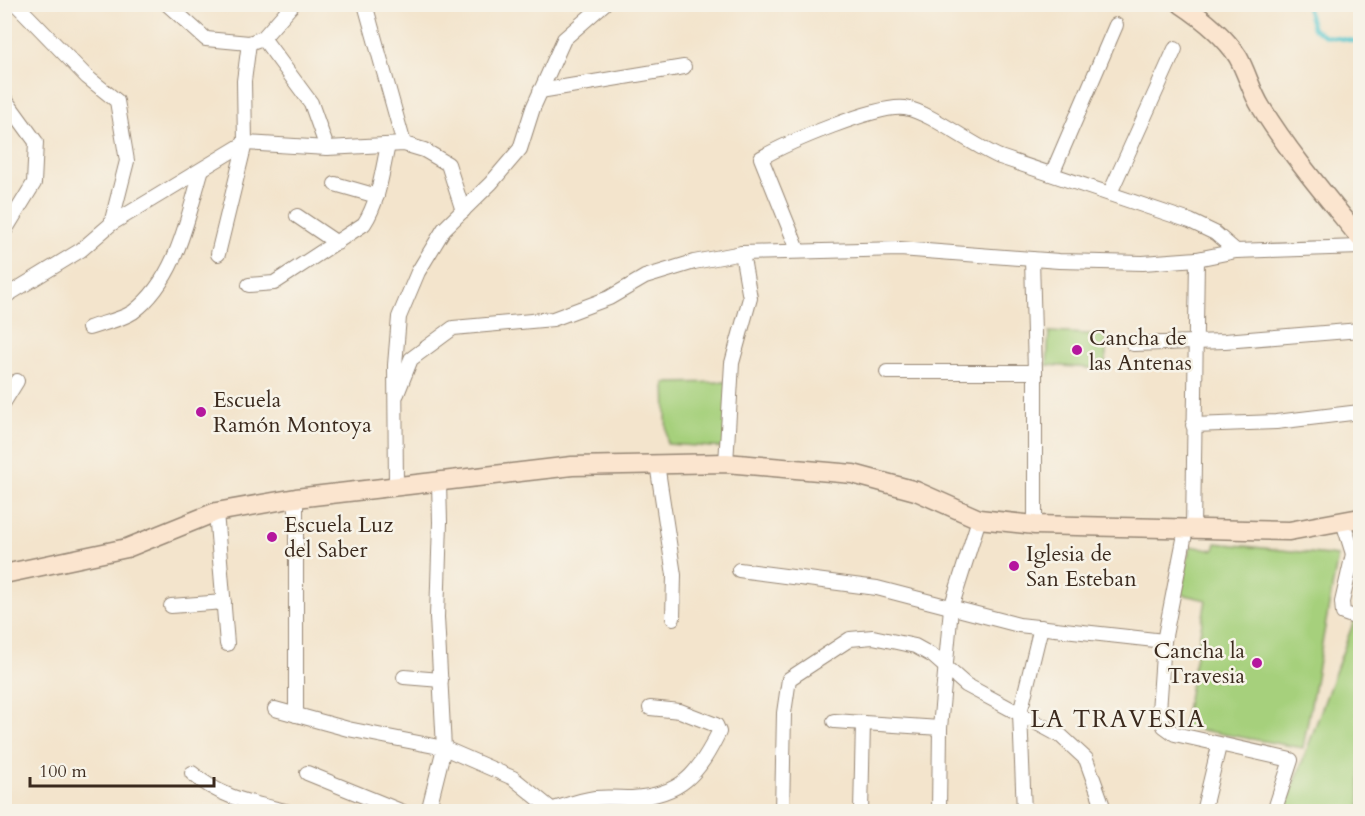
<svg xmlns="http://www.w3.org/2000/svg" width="1365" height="816" viewBox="0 0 1365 816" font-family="Cardo,serif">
	<rect width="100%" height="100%" fill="#f7f3e8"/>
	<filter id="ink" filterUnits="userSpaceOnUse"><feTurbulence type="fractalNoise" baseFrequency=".0167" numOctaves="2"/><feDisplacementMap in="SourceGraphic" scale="12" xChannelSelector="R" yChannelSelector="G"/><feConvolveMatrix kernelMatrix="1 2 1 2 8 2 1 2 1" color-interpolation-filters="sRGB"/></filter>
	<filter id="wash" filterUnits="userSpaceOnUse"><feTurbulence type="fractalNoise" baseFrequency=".008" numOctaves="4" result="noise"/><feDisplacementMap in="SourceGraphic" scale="24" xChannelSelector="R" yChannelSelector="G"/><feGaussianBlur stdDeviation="1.35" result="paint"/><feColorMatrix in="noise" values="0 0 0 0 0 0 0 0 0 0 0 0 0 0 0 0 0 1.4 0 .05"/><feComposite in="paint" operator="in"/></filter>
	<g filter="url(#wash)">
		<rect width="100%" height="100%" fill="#f3e4cc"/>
		<!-- green -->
		<g fill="#a6d07c" stroke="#707d4d" stroke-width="1.5">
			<polygon points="1049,332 1107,335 1105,369 1047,365"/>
			<polygon points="729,382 725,448 667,444 665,383"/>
			<polygon points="1216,543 1338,556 1303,748 1183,727 1206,600 1181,594 1190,546 1214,550"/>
			<polygon points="1355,618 1360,620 1360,811 1284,812"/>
		</g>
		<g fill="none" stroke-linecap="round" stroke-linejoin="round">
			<!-- stream -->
			<polyline stroke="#5cc9d0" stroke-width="4" points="1306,4 1313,29 1326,36 1360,42"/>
		</g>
	</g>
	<g filter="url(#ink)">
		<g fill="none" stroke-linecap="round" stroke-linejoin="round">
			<defs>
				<g id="street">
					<polyline points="167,4 206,39 249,43 263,38 293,4"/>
					<polyline points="365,4 404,144"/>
					<polyline points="263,38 311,103 327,148"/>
					<polyline points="540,91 684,67"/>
					<polyline points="4,98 36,142 34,183 4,232"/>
					<polyline points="1052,174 1116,25"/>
					<polyline points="335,184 377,196"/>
					<polyline points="1110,193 1175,49"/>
					<polyline points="297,216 337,243"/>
					<polyline points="111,224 245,143 327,148 404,144 424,150 448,164 463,211"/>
					<path d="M798,250L761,158C787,143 877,104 905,108C930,112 973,146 1000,157L1190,221L1215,233L1236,251"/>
					<polyline points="218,254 245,143 244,81 249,43"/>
					<polyline points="1032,259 1035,372 1035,525"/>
					<path d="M249,285L274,283L364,224C379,201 382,172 388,145"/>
					<polyline points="4,297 81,250 111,224 127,161 117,101 87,77 16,4"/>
					<path d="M89,328C103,323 121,320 133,312C176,280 187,220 201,172"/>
					<polyline points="1133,344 1225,341 1360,330"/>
					<polyline points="887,372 1035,372"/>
					<polyline points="397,394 411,359 453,328 553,319 609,298 645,277 694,262 742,253 900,249 1059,261 1143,263 1197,259 1236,251 1360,247"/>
					<polyline points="4,402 17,381"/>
					<polyline points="1193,425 1276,422 1360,412"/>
					<polyline points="726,463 732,363 750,298 742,253"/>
					<polyline points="657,464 674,575 673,618"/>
					<polyline points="396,486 395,365 399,317 418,272 444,229 491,183 520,149 533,108 564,39 604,4"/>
					<polyline points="216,512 227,644"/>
					<polyline points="1343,522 1353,554 1360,551"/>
					<polyline points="1186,529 1164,641 1159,711 1164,726 1175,734 1291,760 1274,812"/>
					<polyline points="1193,529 1197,259"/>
					<polyline points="1353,554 1342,602 1343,613 1360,619"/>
					<polyline points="739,570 877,588 1019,625 1164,641"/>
					<polyline points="171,606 224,602"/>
					<polyline points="404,677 441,680"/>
					<polyline points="275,709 348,729 444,748 513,778 555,812"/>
					<polyline points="296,715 296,498"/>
					<polyline points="834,721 940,728"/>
					<path d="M192,773C220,798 253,803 289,812"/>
					<polyline points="307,773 403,812"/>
					<path d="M554,809C567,805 581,800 595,798C607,797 620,798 632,798C682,795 698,774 719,732L716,725L680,711L650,708"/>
					<polyline points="428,812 444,748 437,617 440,522 439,483"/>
					<polyline points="782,812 784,713 789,679 850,639 873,637 915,646 933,656 966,685 1061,736 1086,759 1105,812"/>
					<polyline points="861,812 863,723"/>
					<polyline points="939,812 940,728 951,608 979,519"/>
					<polyline points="1024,812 1020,713 1041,627"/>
					<polyline points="1203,812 1219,746"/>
				</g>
				<g id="secondary">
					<path d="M1181,4C1202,18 1224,35 1238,57C1247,73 1251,91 1261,107C1290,154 1326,196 1360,238"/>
					<polyline points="4,574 127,548 216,512 296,498 572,466 726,463 853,474 916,491 979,519 1035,525 1289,531 1360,518"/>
				</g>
			</defs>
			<!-- street casing -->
			<use href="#street" stroke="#978775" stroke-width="16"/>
			<!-- secondary casing -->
			<use href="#secondary" stroke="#978775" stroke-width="21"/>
			<!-- street -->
			<use href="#street" stroke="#fff" stroke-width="14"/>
			<!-- secondary -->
			<use href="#secondary" stroke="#fbe5cf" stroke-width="18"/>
		</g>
	</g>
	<!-- markers -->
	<g fill="#b5179e" stroke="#f7f3e8" stroke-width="2">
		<circle cx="1077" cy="350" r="6"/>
		<circle cx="201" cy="412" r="6"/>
		<circle cx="272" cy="537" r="6"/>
		<circle cx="1014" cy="566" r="6"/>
		<circle cx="1257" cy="663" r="6"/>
	</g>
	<g text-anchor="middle" stroke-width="5" stroke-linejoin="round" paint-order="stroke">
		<!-- poi labels -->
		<g font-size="22" fill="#3b2a1e" stroke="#f7f3e8" text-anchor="start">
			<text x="1089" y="345">Cancha de<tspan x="1089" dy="25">las Antenas</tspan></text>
			<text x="213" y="407">Escuela<tspan x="213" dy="25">Ramón Montoya</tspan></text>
			<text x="284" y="532">Escuela Luz<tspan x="284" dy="25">del Saber</tspan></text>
			<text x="1026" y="561">Iglesia de<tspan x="1026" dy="25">San Esteban</tspan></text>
			<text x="1245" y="658" text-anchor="end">Cancha la<tspan x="1245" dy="25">Travesia</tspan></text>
		</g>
		<!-- neighbourhood labels -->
		<g font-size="24" letter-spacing="1.5" fill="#3b2a1e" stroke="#f7f3e8">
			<text x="1118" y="727">LA TRAVESIA</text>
		</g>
	</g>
	<!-- margin -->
	<rect width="1365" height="816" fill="none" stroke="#f7f3e8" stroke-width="24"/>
	<!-- scale -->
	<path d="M30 777v9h184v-9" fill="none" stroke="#3b2a1e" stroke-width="3"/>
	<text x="39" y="777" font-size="18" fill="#3b2a1e" stroke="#f7f3e8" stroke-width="4.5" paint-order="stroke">100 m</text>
</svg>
